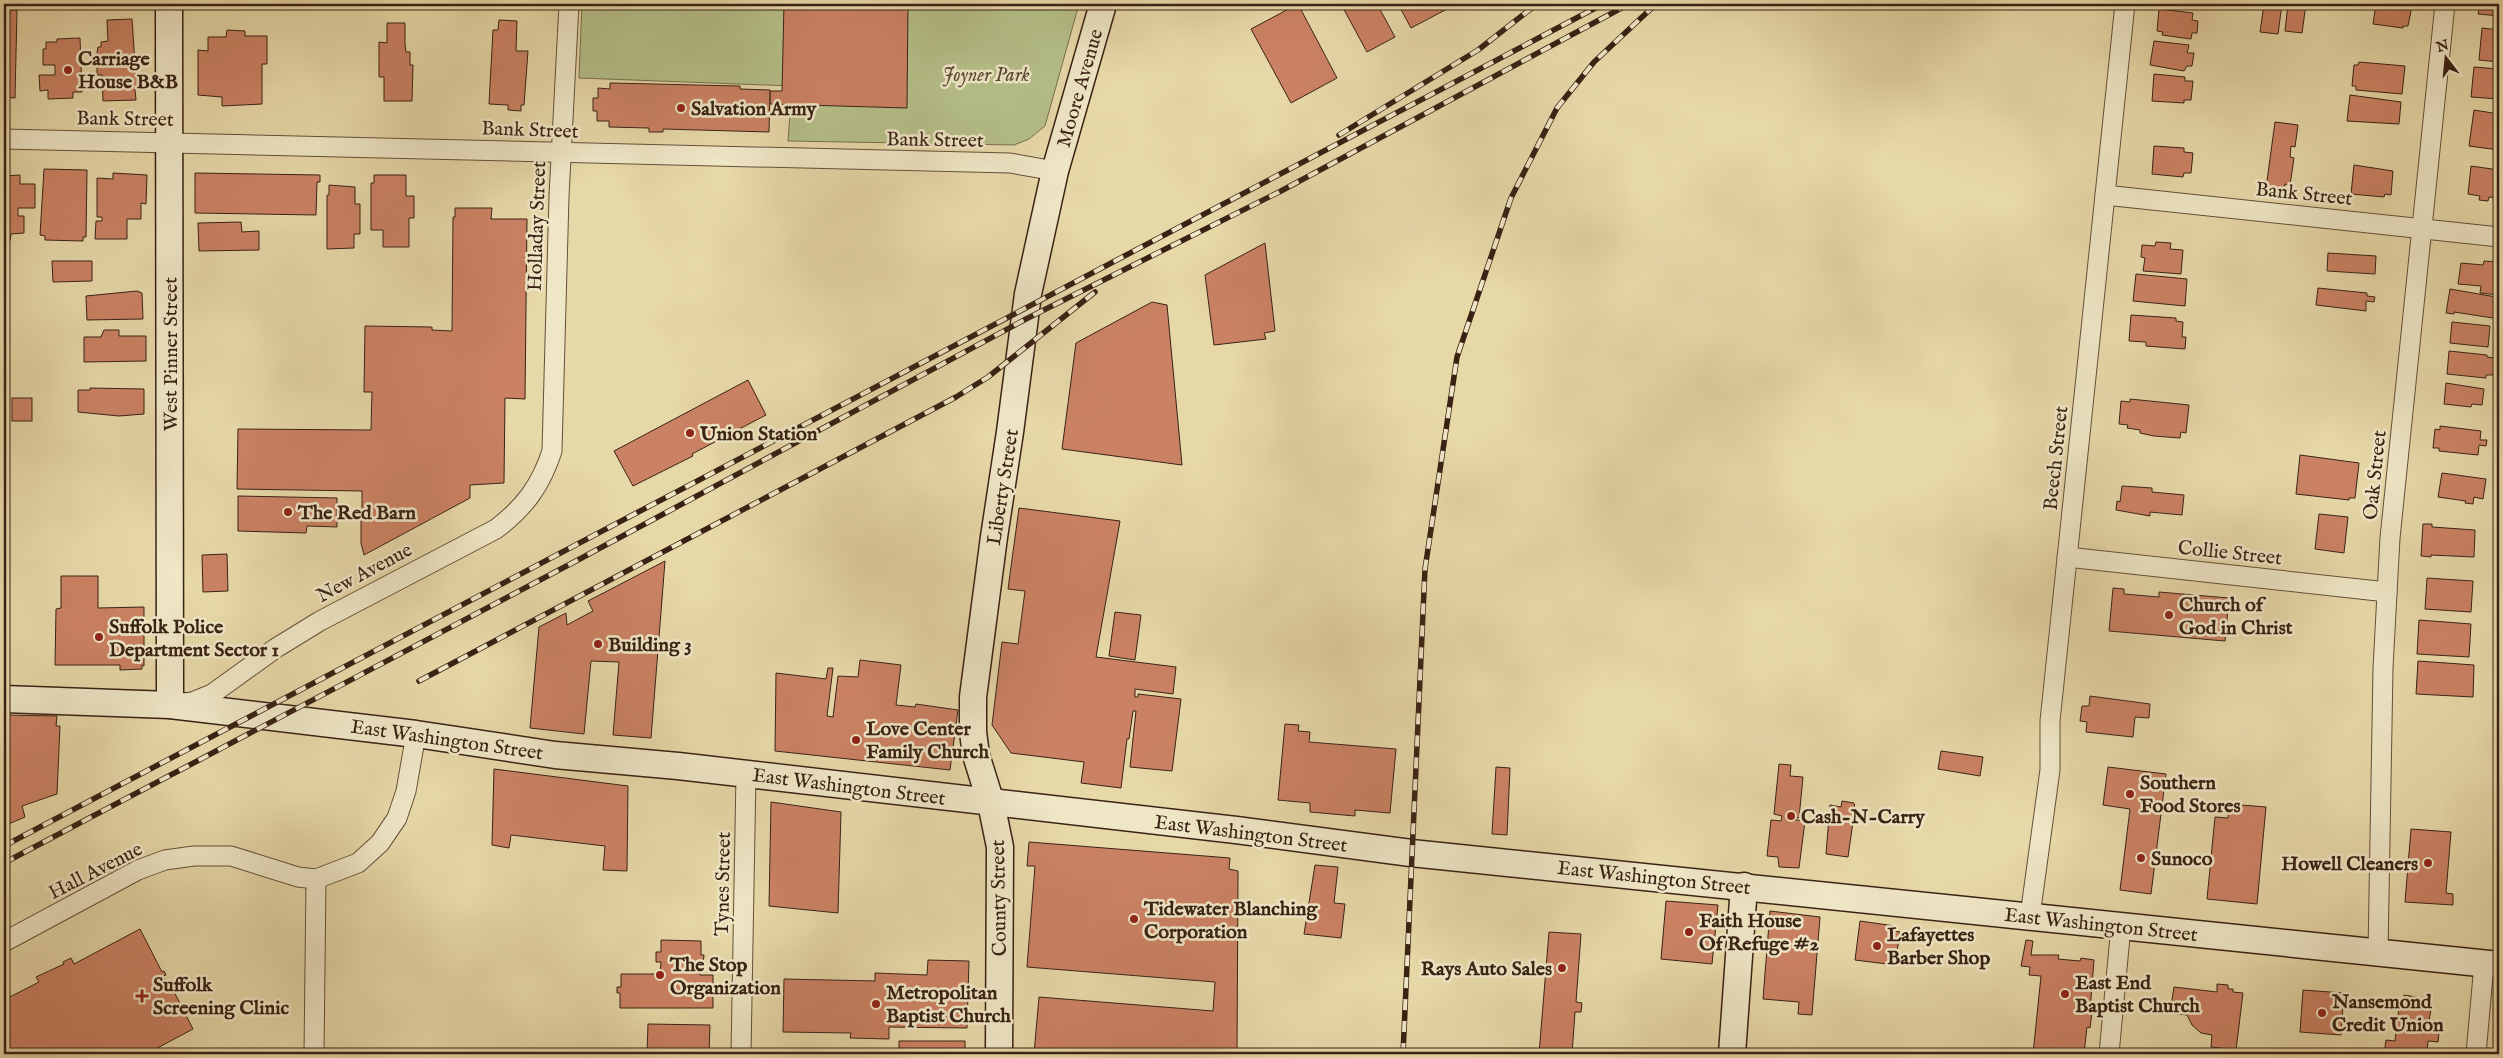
<svg xmlns="http://www.w3.org/2000/svg" width="2503" height="1058" viewBox="0 0 2503 1058" font-family="'IM FELL English',serif">
	<rect width="100%" height="100%" fill="#e7d8a8"/>
	<filter id="stains"><feTurbulence type="fractalNoise" baseFrequency=".004" numOctaves="4"/><feColorMatrix values="0 0 0 0 .2 0 0 0 0 .09 0 0 0 0 .02 0 0 0 .5 -.17"/></filter>
	<radialGradient id="worn" r=".72"><stop offset=".6" stop-color="#630" stop-opacity="0"/><stop offset="1" stop-color="#630" stop-opacity=".3"/></radialGradient>
	<!-- green -->
	<polygon fill="#b5bf88" stroke="#77704e" points="582,4 1079,4 1045,126 1029,139 1014,145 788,141 792,86 579,78"/>
	<!-- building -->
	<g fill="#cb8264" stroke="#392214">
		<polygon points="784,4 908,4 907,108 770,104 770,91 782,91"/>
		<polygon points="1298,4 1337,78 1291,103 1251,29"/>
		<polygon points="1341,4 1377,4 1395,37 1367,52"/>
		<polygon points="1398,4 1447,4 1449,8 1411,28"/>
		<polygon points="2173,4 2208,4 2207,8"/>
		<polygon points="2264,4 2282,4 2278,34 2260,32"/>
		<polygon points="2288,4 2306,4 2302,33 2285,31"/>
		<polygon points="2376,4 2405,4 2412,6 2408,26 2403,26 2403,28 2373,24"/>
		<polygon points="2480,4 2499,4 2499,16 2478,14"/>
		<polygon points="2159,9 2193,13 2192,20 2198,21 2197,33 2192,33 2191,39 2162,35 2163,32 2157,31"/>
		<polygon points="4,10 17,10 15,98 4,97"/>
		<polygon points="132,19 136,78 140,78 140,89 135,89 136,100 103,101 102,75 97,75 97,53 98,47 101,47 101,42 108,41 107,20"/>
		<polygon points="499,20 517,21 516,51 528,51 524,105 521,105 521,111 508,110 508,105 489,104 493,30 498,30"/>
		<polygon points="387,23 405,23 405,44 406,52 410,52 410,65 413,65 412,101 384,101 384,77 379,77 379,42 387,43"/>
		<polygon points="2482,28 2499,30 2499,62 2479,60"/>
		<polygon points="227,30 245,31 245,36 267,36 267,64 262,64 262,104 222,106 222,97 198,95 198,50 208,51 208,37 226,37"/>
		<polygon points="80,38 82,92 73,92 73,98 48,99 48,90 40,91 39,75 55,75 55,65 43,65 43,49 46,49 46,42 57,42 57,39"/>
		<polygon points="2154,41 2189,45 2187,53 2194,53 2192,66 2187,66 2184,71 2150,65"/>
		<polygon points="2359,62 2405,66 2402,94 2356,90 2356,86 2352,86 2354,65 2358,65"/>
		<polygon points="2474,67 2499,69 2499,99 2471,97"/>
		<polygon points="2154,74 2185,77 2185,81 2193,81 2191,100 2184,100 2184,103 2152,101"/>
		<polygon points="610,83 740,86 740,89 770,90 769,132 663,129 663,132 649,132 649,128 609,127 609,121 597,121 597,111 593,111 593,98 598,98 598,88 610,89"/>
		<polygon points="2350,95 2401,102 2399,124 2347,121"/>
		<polygon points="2474,110 2499,114 2499,150 2469,146"/>
		<polygon points="2275,122 2298,125 2295,147 2291,146 2290,157 2294,158 2290,185 2285,184 2284,190 2268,188 2267,181"/>
		<polygon points="2154,146 2184,148 2184,152 2193,153 2191,173 2184,173 2183,177 2152,174"/>
		<polygon points="2354,165 2393,171 2391,195 2385,194 2384,197 2351,194"/>
		<polygon points="2471,166 2499,170 2499,198 2489,197 2488,201 2479,200 2480,196 2468,194"/>
		<polygon points="44,169 87,170 86,237 83,237 83,241 45,240 45,236 40,235"/>
		<polygon points="113,173 147,175 146,204 141,203 141,219 127,219 127,239 95,239 96,221 102,221 102,217 97,217 97,178 113,179"/>
		<polygon points="195,173 320,175 320,182 317,182 316,215 195,213"/>
		<polygon points="20,175 20,184 35,184 35,208 18,208 18,216 24,216 24,233 11,234 10,241 4,241 4,176"/>
		<polygon points="374,175 406,175 406,196 414,196 414,218 409,218 409,247 383,247 383,230 371,230 371,183 374,183"/>
		<polygon points="329,185 355,187 355,204 360,204 360,234 354,234 354,248 327,249 327,195 329,195"/>
		<polygon points="455,208 492,208 491,219 527,219 525,399 505,398 504,483 470,485 470,498 364,555 361,543 361,517 364,515 362,510 362,491 237,489 238,429 371,430 372,392 364,392 365,326 432,327 432,330 452,331 453,217 455,217"/>
		<polygon points="241,222 242,232 259,231 259,250 199,251 198,223"/>
		<polygon points="2156,242 2171,243 2170,249 2183,250 2181,274 2143,271 2145,258 2141,257 2142,245 2155,246"/>
		<polygon points="1265,243 1275,331 1264,333 1266,339 1214,345 1205,275"/>
		<polygon points="2328,253 2376,256 2375,274 2327,271"/>
		<polygon points="52,261 92,261 92,281 53,282"/>
		<polygon points="2484,261 2499,262 2499,295 2480,293 2481,286 2458,284 2461,263 2483,265"/>
		<polygon points="2136,274 2187,279 2185,306 2133,301"/>
		<polygon points="2318,288 2367,293 2367,296 2375,297 2374,302 2366,301 2366,311 2316,305"/>
		<polygon points="2450,289 2496,297 2499,299 2498,316 2494,315 2493,318 2454,312 2454,314 2446,313"/>
		<polygon points="137,291 142,293 143,319 87,320 86,296"/>
		<polygon points="1152,302 1167,305 1182,465 1062,449 1076,343"/>
		<polygon points="2131,315 2176,318 2176,321 2183,322 2182,337 2186,337 2185,349 2146,346 2146,342 2129,341"/>
		<polygon points="2452,322 2490,326 2488,347 2450,343"/>
		<polygon points="104,330 119,330 119,336 146,336 146,361 84,362 84,337 101,337"/>
		<polygon points="2449,351 2487,355 2487,357 2495,358 2493,375 2486,375 2486,378 2447,374"/>
		<polygon points="748,380 766,415 692,454 693,456 633,486 614,451"/>
		<polygon points="2446,383 2484,389 2482,405 2472,404 2471,407 2444,404"/>
		<polygon points="90,388 144,389 144,414 119,416 78,412 78,390 90,390"/>
		<rect x="12" y="398" width="20" height="23"/>
		<polygon points="2130,399 2189,405 2186,433 2181,432 2180,438 2154,436 2140,433 2140,430 2127,428 2128,425 2119,424 2121,401 2130,402"/>
		<polygon points="2440,426 2481,431 2480,440 2487,440 2486,446 2479,445 2478,455 2439,451 2439,448 2433,448 2435,429 2440,430"/>
		<polygon points="2300,455 2359,463 2355,498 2349,498 2349,500 2296,494"/>
		<polygon points="2442,473 2486,479 2483,499 2474,497 2473,504 2465,503 2466,501 2438,497"/>
		<polygon points="2122,486 2152,488 2152,492 2184,495 2182,515 2150,512 2150,516 2116,510 2117,501 2120,502"/>
		<polygon points="238,496 337,498 337,527 307,526 306,533 238,531"/>
		<polygon points="1019,508 1120,521 1096,657 1176,667 1173,694 1135,689 1135,697 1138,697 1138,694 1181,699 1172,771 1130,767 1136,711 1133,711 1129,739 1127,739 1121,788 1081,783 1084,762 1011,753 992,725 1002,642 1018,644 1025,591 1008,589"/>
		<polygon points="2319,514 2348,517 2344,553 2315,549"/>
		<polygon points="2423,524 2432,524 2432,527 2475,530 2474,557 2431,555 2431,557 2421,556"/>
		<polygon points="227,554 228,591 203,592 202,555"/>
		<polygon points="665,561 651,738 613,735 619,662 591,661 584,734 530,728 539,627 566,613 567,625 593,611 588,601"/>
		<polygon points="61,576 98,576 98,608 144,607 144,666 142,665 142,669 120,670 120,665 55,665 56,609 61,608"/>
		<polygon points="2427,578 2473,581 2471,612 2425,609"/>
		<polygon points="2113,588 2124,589 2124,594 2159,597 2159,592 2229,598 2225,641 2109,631"/>
		<polygon points="1115,612 1141,615 1135,660 1109,656"/>
		<polygon points="2419,620 2471,624 2469,657 2417,654"/>
		<polygon points="860,660 901,665 896,705 915,707 916,704 958,710 950,770 775,751 776,673 826,679 828,668 833,668 827,716 833,717 838,676 858,677"/>
		<polygon points="2418,661 2474,665 2473,697 2416,694"/>
		<polygon points="2090,696 2150,704 2149,718 2135,717 2133,737 2086,732 2087,722 2080,721 2082,706 2089,706"/>
		<polygon points="4,715 57,716 56,726 60,726 57,794 22,806 25,817 4,826"/>
		<polygon points="1285,724 1299,725 1298,731 1310,732 1309,742 1396,749 1390,813 1355,810 1355,816 1310,812 1310,803 1278,800"/>
		<polygon points="1941,751 1983,757 1980,776 1938,769"/>
		<polygon points="1779,764 1791,765 1790,776 1803,777 1799,818 1788,817 1788,819 1805,821 1799,868 1779,867 1778,857 1767,856 1771,820 1781,821 1782,816 1774,814"/>
		<polygon points="1496,767 1510,768 1507,835 1492,834"/>
		<polygon points="2108,767 2166,774 2151,894 2120,890 2130,809 2103,805"/>
		<polygon points="494,769 628,786 627,871 603,870 605,846 511,835 509,848 492,845"/>
		<polygon points="1842,801 1854,803 1855,808 1848,857 1826,854 1830,805 1841,807"/>
		<polygon points="771,802 841,812 838,913 769,906"/>
		<polygon points="2229,804 2266,807 2257,904 2207,899 2215,817 2228,818"/>
		<polygon points="2411,829 2451,832 2446,893 2453,894 2453,905 2405,902"/>
		<polygon points="1029,842 1230,858 1229,869 1238,871 1237,1054 1034,1054 1039,997 1213,1011 1215,982 1027,967 1035,866 1027,866"/>
		<polygon points="1315,865 1338,867 1334,903 1345,904 1341,938 1304,934"/>
		<polygon points="1666,901 1718,905 1712,964 1661,959"/>
		<polygon points="1770,911 1820,917 1812,1015 1798,1014 1799,1002 1763,999"/>
		<polygon points="1860,921 1895,926 1894,931 1900,932 1895,965 1855,960"/>
		<polygon points="140,929 162,972 164,971 166,975 163,976 167,983 169,982 193,1029 146,1054 4,1054 4,1000 39,982 36,977 64,964 63,962 71,958 74,964"/>
		<polygon points="1549,932 1581,934 1576,1002 1582,1003 1581,1012 1575,1012 1572,1054 1539,1054"/>
		<polygon points="661,940 701,941 701,955 704,955 703,964 700,964 700,975 713,975 713,1008 620,1008 620,993 617,993 617,987 621,987 621,974 660,974 661,962 656,962 656,952 661,952"/>
		<polygon points="2026,940 2033,941 2031,955 2059,955 2058,959 2080,961 2081,958 2094,960 2090,1011 2092,1012 2090,1028 2087,1027 2084,1054 2033,1054 2041,976 2029,975 2030,967 2021,966"/>
		<polygon points="928,960 969,961 967,1028 889,1027 889,1039 850,1038 851,1033 783,1032 784,979 875,981 875,973 927,975"/>
		<polygon points="2217,984 2228,985 2228,989 2233,989 2233,992 2243,993 2236,1050 2211,1047 2212,1035 2201,1033 2192,1025 2187,1015 2170,1013 2174,987 2217,992"/>
		<polygon points="2303,990 2344,993 2341,1035 2300,1032"/>
		<polygon points="2404,995 2416,997 2416,1000 2432,1002 2429,1022 2440,1023 2438,1042 2428,1041 2427,1054 2384,1054 2386,1040 2395,1041 2400,1000 2403,1001"/>
		<polygon points="648,1024 710,1025 709,1054 647,1054"/>
		<polygon points="899,1041 965,1041 965,1049 971,1049 971,1054 899,1054"/>
	</g>
	<g fill="none" stroke-linecap="round" stroke-linejoin="round">
		<defs>
			<g id="street">
				<path d="M4,139C339,144 674,156 1010,163L1055,171"/>
				<polyline points="2105,195 2499,237"/>
				<polyline points="2067,557 2387,592"/>
				<path d="M183,703L192,702L212,694L276,648L320,621L496,529C525,507 541,485 552,451L559,196L569,4"/>
				<polyline points="2030,916 2050,770 2050,721 2125,4"/>
				<polyline points="4,942 138,870 165,860 194,856 231,856 298,877 316,879 358,863 380,843 397,818 406,791 416,734"/>
				<polyline points="2378,953 2383,668 2390,538 2445,4"/>
				<polyline points="314,1054 316,879"/>
				<polyline points="741,1054 746,774"/>
				<polyline points="2109,1054 2121,926"/>
				<polyline points="2476,1054 2484,964"/>
			</g>
			<g id="secondary">
				<polyline points="169,4 170,705"/>
				<polyline points="4,699 170,705 416,734 555,755 678,766 1236,830 1411,853 2499,965"/>
				<polyline points="999,1054 1000,847 991,803 976,755 973,732 973,697 994,537 1010,432 1028,294 1055,171 1103,4"/>
				<polyline points="1732,1054 1744,886"/>
			</g>
		</defs>
		<!-- street casing -->
		<use href="#street" stroke="#645039" stroke-width="21"/>
		<!-- secondary casing -->
		<use href="#secondary" stroke="#392214" stroke-width="29"/>
		<!-- street -->
		<use href="#street" stroke="#efe6c6" stroke-width="19"/>
		<!-- secondary -->
		<use href="#secondary" stroke="#efe6c6" stroke-width="26"/>
		<defs>
			<g id="rail">
				<polyline points="1339,135 1478,50 1537,4"/>
				<polyline points="419,681 956,397 988,377 1095,292"/>
				<polyline points="4,846 1603,4"/>
				<polyline points="4,863 576,561 1026,319 1281,191 1629,4"/>
				<polyline points="1403,1054 1425,569 1457,357 1511,198 1557,108 1594,62 1656,4"/>
			</g>
		</defs>
		<!-- rail casing -->
		<use href="#rail" stroke="#392214" stroke-width="5.5"/>
		<!-- rail -->
		<use href="#rail" stroke="#efe6c6" stroke-width="4" stroke-dasharray="11" stroke-linecap="butt"/>
	</g>
	<!-- markers -->
	<g fill="#8f2418" stroke="#efe6c6" stroke-width="2">
		<circle cx="68" cy="70" r="5"/>
		<circle cx="681" cy="108" r="5"/>
		<circle cx="690" cy="433" r="5"/>
		<circle cx="288" cy="512" r="5"/>
		<circle cx="2169" cy="615" r="5"/>
		<circle cx="99" cy="637" r="5"/>
		<circle cx="598" cy="644" r="5"/>
		<circle cx="856" cy="740" r="5"/>
		<circle cx="2130" cy="794" r="5"/>
		<circle cx="1791" cy="816" r="5"/>
		<circle cx="2141" cy="858" r="5"/>
		<circle cx="2428" cy="863" r="5"/>
		<circle cx="1134" cy="919" r="5"/>
		<circle cx="1689" cy="932" r="5"/>
		<circle cx="1877" cy="946" r="5"/>
		<circle cx="1562" cy="968" r="5"/>
		<circle cx="660" cy="975" r="5"/>
		<circle cx="2065" cy="994" r="5"/>
		<path d="M139.5 988.5h5v5h5v5h-5v5h-5v-5h-5v-5h5z"/>
		<circle cx="876" cy="1004" r="5"/>
		<circle cx="2322" cy="1013" r="5"/>
	</g>
	<g text-anchor="middle" stroke-width="5" stroke-linejoin="round" paint-order="stroke">
		<!-- poi labels -->
		<g font-size="20" font-weight="bold" fill="#392214" stroke="#efe6c6" text-anchor="start">
			<text x="78" y="65">Carriage<tspan x="78" dy="23">House B&amp;B</tspan></text>
			<text x="691" y="115">Salvation Army</text>
			<text x="700" y="440">Union Station</text>
			<text x="298" y="519">The Red Barn</text>
			<text x="2179" y="611">Church of<tspan x="2179" dy="23">God in Christ</tspan></text>
			<text x="109" y="633">Suffolk Police<tspan x="109" dy="23">Department Sector 1</tspan></text>
			<text x="608" y="651">Building 3</text>
			<text x="866" y="735">Love Center<tspan x="866" dy="23">Family Church</tspan></text>
			<text x="2140" y="789">Southern<tspan x="2140" dy="23">Food Stores</tspan></text>
			<text x="1801" y="823">Cash-N-Carry</text>
			<text x="2151" y="865">Sunoco</text>
			<text x="2418" y="870" text-anchor="end">Howell Cleaners</text>
			<text x="1144" y="915">Tidewater Blanching<tspan x="1144" dy="23">Corporation</tspan></text>
			<text x="1699" y="927">Faith House<tspan x="1699" dy="23">Of Refuge #2</tspan></text>
			<text x="1887" y="941">Lafayettes<tspan x="1887" dy="23">Barber Shop</tspan></text>
			<text x="670" y="971">The Stop<tspan x="670" dy="23">Organization</tspan></text>
			<text x="1552" y="975" text-anchor="end">Rays Auto Sales</text>
			<text x="2075" y="989">East End<tspan x="2075" dy="23">Baptist Church</tspan></text>
			<text x="153" y="991">Suffolk<tspan x="153" dy="23">Screening Clinic</tspan></text>
			<text x="886" y="999">Metropolitan<tspan x="886" dy="23">Baptist Church</tspan></text>
			<text x="2332" y="1008">Nansemond<tspan x="2332" dy="23">Credit Union</tspan></text>
		</g>
		<!-- park labels -->
		<g font-size="20" font-style="italic" fill="#584931" stroke="#efe6c6">
			<text x="986" y="81">Joyner Park</text>
		</g>
		<!-- street labels -->
		<g font-size="20" fill="#392214" stroke="#efe6c6">
			<text transform="translate(1079 88) rotate(-74)" y="7">Moore Avenue</text>
			<text transform="translate(125 118) rotate(1)" y="7">Bank Street</text>
			<text transform="translate(530 129) rotate(2)" y="7">Bank Street</text>
			<text transform="translate(935 139) rotate(1)" y="7">Bank Street</text>
			<text transform="translate(2304 193) rotate(6)" y="7">Bank Street</text>
			<text transform="translate(536 226) rotate(-88)" y="7">Holladay Street</text>
			<text transform="translate(170 354) rotate(-90)" y="7">West Pinner Street</text>
			<text transform="translate(2055 458) rotate(-84)" y="7">Beech Street</text>
			<text transform="translate(2374 475) rotate(-84)" y="7">Oak Street</text>
			<text transform="translate(1002 487) rotate(-81)" y="7">Liberty Street</text>
			<text transform="translate(2230 552) rotate(6)" y="7">Collie Street</text>
			<text transform="translate(364 572) rotate(-28)" y="7">New Avenue</text>
			<text transform="translate(447 739) rotate(8)" y="7">East Washington Street</text>
			<text transform="translate(849 786) rotate(7)" y="7">East Washington Street</text>
			<text transform="translate(1251 833) rotate(7)" y="7">East Washington Street</text>
			<text transform="translate(95 870) rotate(-27)" y="7">Hall Avenue</text>
			<text transform="translate(1654 877) rotate(6)" y="7">East Washington Street</text>
			<text transform="translate(722 884) rotate(-89)" y="7">Tynes Street</text>
			<text transform="translate(998 898) rotate(-91)" y="7">County Street</text>
			<text transform="translate(2101 924) rotate(6)" y="7">East Washington Street</text>
		</g>
	</g>
	<!-- margin -->
	<rect width="2503" height="1058" fill="none" stroke="#e7d8a8" stroke-width="20"/>
	<rect x="5" y="5" width="2493" height="1048" fill="none" stroke="#392214" stroke-width="2.5"/>
	<rect x="10" y="10" width="2483" height="1038" fill="none" stroke="#392214"/>
	<!-- north arrow -->
	<g transform="translate(2446 58) rotate(344)" stroke="#efe6c6" stroke-width="4" paint-order="stroke">
	<path d="M0-4L9 19L0 12L-9 19Z" fill="#392214"/>
	<text y="-8" font-size="14" font-weight="bold" text-anchor="middle" fill="#392214">N</text>
	</g>
	<rect width="100%" height="100%" filter="url(#stains)"/>
	<rect width="100%" height="100%" fill="url(#worn)"/>
</svg>
